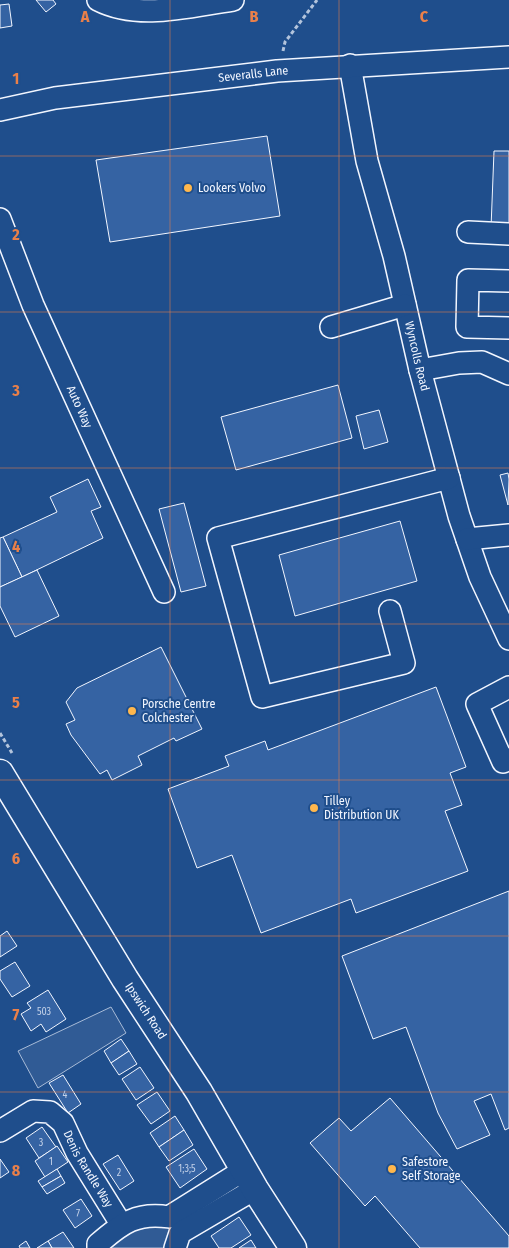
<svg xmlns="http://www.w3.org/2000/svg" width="509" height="1248" viewBox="0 0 509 1248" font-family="'Fira Sans Condensed',sans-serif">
	<rect width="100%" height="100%" fill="#1f4e8c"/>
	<!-- green -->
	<g fill="#305b95" stroke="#a8bbd7">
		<polygon points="111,1007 126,1033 38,1088 18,1051"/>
		<polygon points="169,1217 180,1233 175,1248 98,1248 98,1244"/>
	</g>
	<!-- building -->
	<g fill="#3563a3" stroke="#f2f6ff">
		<polygon points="36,0 53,0 56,4 46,12"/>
		<polygon points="9,4 12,26 0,28 0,5"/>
		<polygon points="267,136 280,216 110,242 96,160"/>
		<polygon points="494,151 509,151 509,228 491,228"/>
		<polygon points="338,385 352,438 236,470 221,417"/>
		<polygon points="379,410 388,442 364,449 356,416"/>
		<polygon points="508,473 509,479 508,505 500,475"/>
		<polygon points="88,479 101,507 91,511 103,538 22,577 3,537 57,512 50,497"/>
		<polygon points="184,503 206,586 181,592 159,509"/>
		<polygon points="400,521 417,581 295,616 279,555"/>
		<polygon points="3,537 22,577 0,587 0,538"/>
		<polygon points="37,570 59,616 15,637 0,606 0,587"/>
		<polygon points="161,647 202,729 176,741 174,738 138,756 142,765 112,780 107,770 100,774 71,735 66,724 75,720 66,702 77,688"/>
		<polygon points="436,687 466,767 450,773 462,805 445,811 468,871 356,913 351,899 261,933 232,855 197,868 168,789 229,766 225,756 265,741 268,750"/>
		<polygon points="509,891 509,1128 505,1130 491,1094 474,1101 490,1135 457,1149 438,1113 406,1027 373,1039 342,956"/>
		<polygon points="7,931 17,946 0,957 0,936"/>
		<polygon points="15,962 30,986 12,997 0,979 0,971"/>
		<polygon points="48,990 66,1019 46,1032 41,1024 31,1031 21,1014 31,1008 27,1003"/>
		<polygon points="121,1039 129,1051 111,1063 104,1051"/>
		<polygon points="129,1051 137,1064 119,1075 111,1063"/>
		<polygon points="140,1067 154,1088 136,1100 122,1079"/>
		<polygon points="63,1075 81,1104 68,1113 49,1083"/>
		<polygon points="157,1092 170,1111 151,1124 137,1105"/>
		<polygon points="390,1098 509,1236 509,1248 420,1248 375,1196 365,1206 310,1143 339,1118 351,1131"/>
		<polygon points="175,1116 184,1130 159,1147 150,1133"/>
		<polygon points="42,1127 56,1147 39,1158 26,1138"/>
		<polygon points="184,1130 193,1145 169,1161 159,1147"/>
		<polygon points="57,1146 68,1162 45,1177 35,1161"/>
		<polygon points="194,1149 207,1169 180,1188 166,1167"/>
		<polygon points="118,1155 134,1181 120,1190 103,1164"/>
		<polygon points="0,1159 9,1172 0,1178"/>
		<polygon points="57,1169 61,1176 42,1187 38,1181"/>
		<polygon points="61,1176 65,1183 47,1194 42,1187"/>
		<polygon points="81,1199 92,1216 75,1228 63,1210"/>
		<polygon points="239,1217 251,1235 231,1248 219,1248 211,1236"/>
		<polygon points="63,1232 74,1248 52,1248 48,1241"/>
		<polygon points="251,1240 256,1248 239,1248"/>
		<polygon points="26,1241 30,1248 20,1248 19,1246"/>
		<polygon points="48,1241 52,1248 37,1248"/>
	</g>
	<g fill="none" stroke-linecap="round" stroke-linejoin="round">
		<defs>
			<g id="minor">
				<path d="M98,0C139,21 190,6 233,0"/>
				<path id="s1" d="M350,65L367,161L394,256L420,370L459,516L480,577L509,639"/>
				<path id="s2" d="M0,110L55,98L277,71L509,57"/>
				<path id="s3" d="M0,219L33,305L164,592"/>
				<polyline points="468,232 509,234"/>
				<polyline points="509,281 468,280 467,327 509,328"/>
				<polyline points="331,327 405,305"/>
				<polyline points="420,370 459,363 482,362 509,374"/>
				<polyline points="467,539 509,535"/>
				<polyline points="390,611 404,663 262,697 218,538 449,478"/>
				<polyline points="509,687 477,704 503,762 509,759"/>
				<path id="s4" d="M0,1131L33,1111L50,1112L63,1123L77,1153L121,1224"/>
				<path d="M98,1248V1244C122,1223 137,1212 169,1217L244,1170"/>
				<polyline points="175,1248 180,1233 255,1189"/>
			</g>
			<g id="major">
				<path id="s5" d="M0,773L125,979L199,1092L255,1189L293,1248"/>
			</g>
		</defs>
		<!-- minor casing -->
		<use href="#minor" stroke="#f2f6ff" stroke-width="24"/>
		<!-- major casing -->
		<use href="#major" stroke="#f2f6ff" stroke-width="29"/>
		<!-- path -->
		<g stroke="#b3c4dc" stroke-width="3" stroke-dasharray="4 2.5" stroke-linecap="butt">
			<polyline points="283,51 285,42 317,0"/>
			<polyline points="0,733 12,753"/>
		</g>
		<!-- minor -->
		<use href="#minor" stroke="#1f4e8c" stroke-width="21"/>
		<!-- major -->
		<use href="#major" stroke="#1f4e8c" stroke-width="26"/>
	</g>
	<!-- grid -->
	<path fill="none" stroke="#ea8049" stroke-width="1" stroke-opacity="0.55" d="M170,0V1248M339,0V1248M0,156H509M0,312H509M0,468H509M0,624H509M0,780H509M0,936H509M0,1092H509"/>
	<!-- markers -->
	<g fill="#ffb74d" stroke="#1f4e8c" stroke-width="2">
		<circle cx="188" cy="188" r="5"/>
		<circle cx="132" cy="711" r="5"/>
		<circle cx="314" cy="808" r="5"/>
		<circle cx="392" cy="1169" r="5"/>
	</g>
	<g text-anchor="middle" stroke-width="4" stroke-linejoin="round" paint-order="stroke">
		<!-- number labels -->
		<g font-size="10" fill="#c3d1e8">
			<text x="44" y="1015">503</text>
			<text x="65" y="1098">4</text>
			<text x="41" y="1146">3</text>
			<text x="51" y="1165">1</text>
			<text x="187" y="1172">1;3;5</text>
			<text x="119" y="1176">2</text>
			<text x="78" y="1217">7</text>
		</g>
		<!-- street labels -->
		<g font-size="12" fill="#f2f6ff" stroke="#1f4e8c">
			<text dy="4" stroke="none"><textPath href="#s2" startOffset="256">Severalls Lane</textPath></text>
			<text dy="4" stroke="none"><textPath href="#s1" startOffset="299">Wyncolls Road</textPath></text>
			<text dy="4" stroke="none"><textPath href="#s3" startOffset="204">Auto Way</textPath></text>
			<text dy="4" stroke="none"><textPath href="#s5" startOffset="279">Ipswich Road</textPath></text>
			<text dy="4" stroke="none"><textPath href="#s4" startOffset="125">Denis Randle Way</textPath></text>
		</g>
		<!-- poi labels -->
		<g font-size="12" fill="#f2f6ff" stroke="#1f4e8c" text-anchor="start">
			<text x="198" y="192">Lookers Volvo</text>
			<text x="142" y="708">Porsche Centre<tspan x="142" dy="14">Colchester</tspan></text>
			<text x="324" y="805">Tilley<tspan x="324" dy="14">Distribution UK</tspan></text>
			<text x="402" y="1166">Safestore<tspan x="402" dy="14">Self Storage</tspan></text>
		</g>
	</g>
	<g font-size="16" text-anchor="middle" font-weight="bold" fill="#ea8049" stroke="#1f4e8c" stroke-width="4" stroke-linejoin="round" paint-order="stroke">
		<text x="85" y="22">A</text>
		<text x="254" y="22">B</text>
		<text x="424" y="22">C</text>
		<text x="16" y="84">1</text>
		<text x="16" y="240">2</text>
		<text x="16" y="396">3</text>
		<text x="16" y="552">4</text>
		<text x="16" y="708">5</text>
		<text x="16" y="864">6</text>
		<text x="16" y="1020">7</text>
		<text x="16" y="1176">8</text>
	</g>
</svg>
